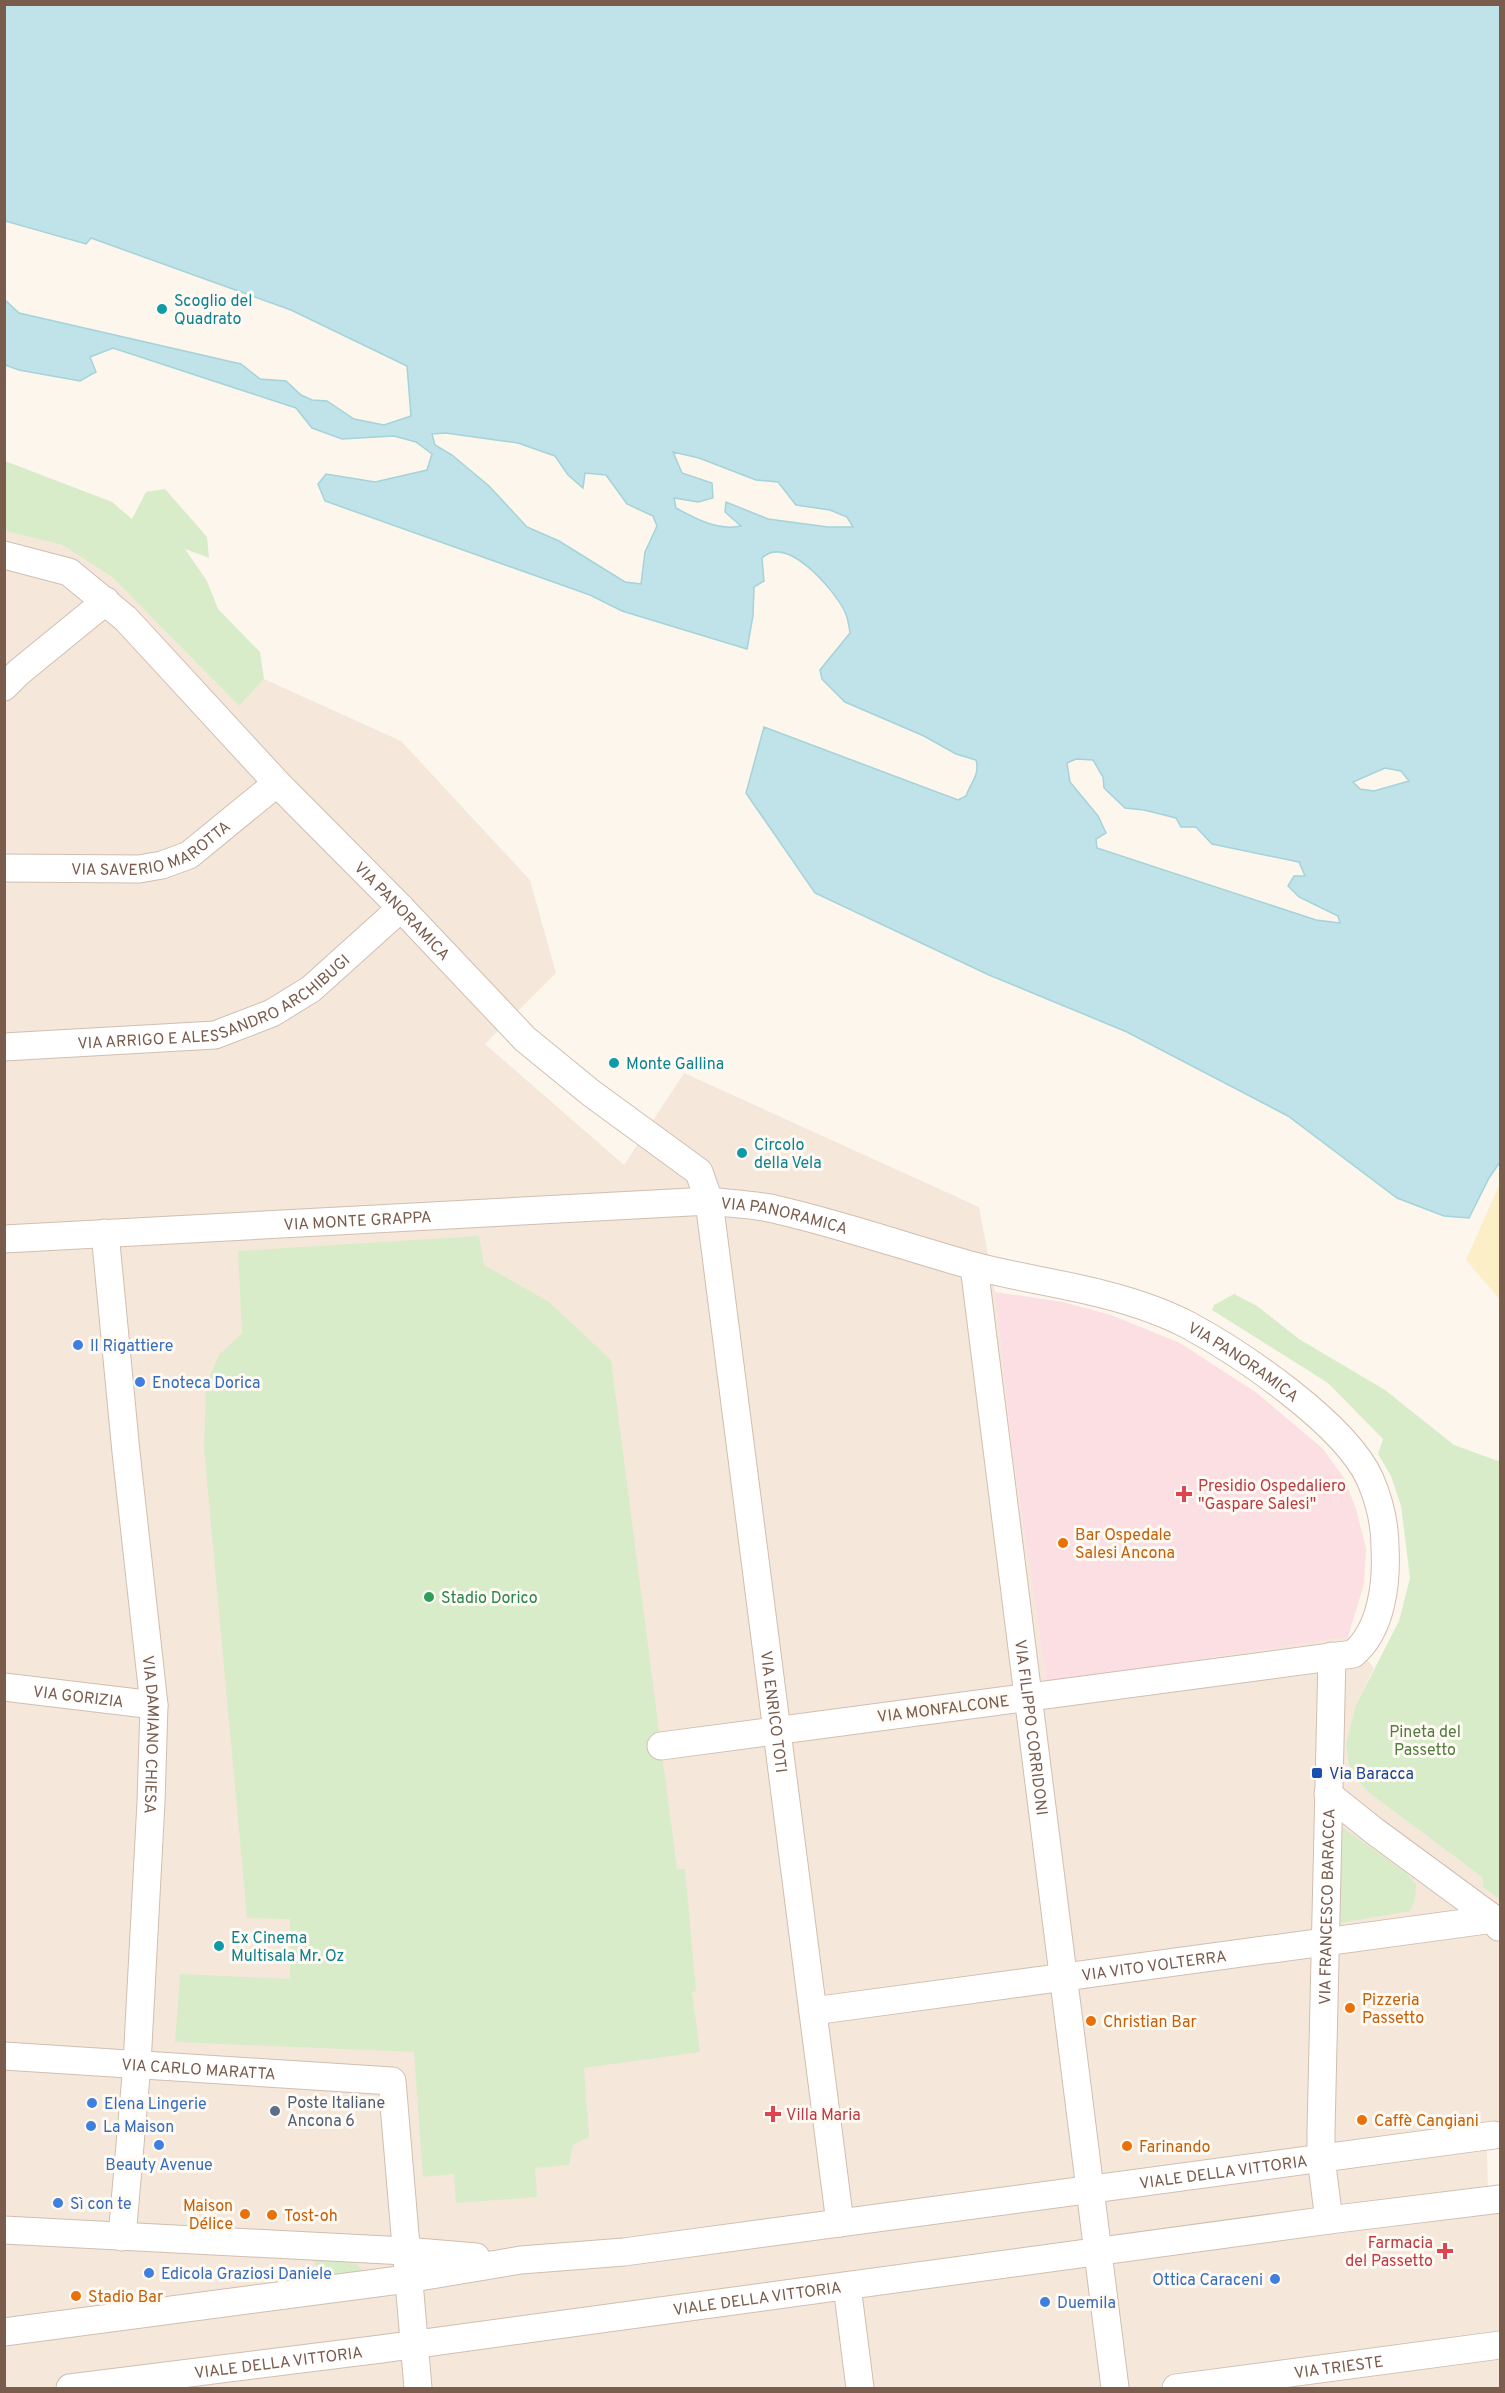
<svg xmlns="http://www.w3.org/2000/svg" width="1505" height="2393" viewBox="0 0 1505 2393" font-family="Overpass,sans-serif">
	<rect width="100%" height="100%" fill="#fdf6ec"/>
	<!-- residential -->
	<polygon fill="#f5e8da" points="5,531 62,545 112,577 239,706 264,679 401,741 530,880 556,973 485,1044 624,1165 684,1073 979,1207 995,1292 1012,1450 1047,1683 1348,1637 1374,1668 1356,1705 1354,1776 1369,1793 1482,1877 1483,1887 1500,1900 1500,2149 1487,2151 1488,2188 1500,2187 1500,2388 5,2388"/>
	<!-- medical -->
	<polygon fill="#fbdfe3" points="995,1292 1063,1302 1111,1315 1180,1343 1257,1393 1323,1449 1344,1478 1356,1509 1366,1548 1364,1584 1348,1637 1047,1683 1012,1450"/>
	<!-- green -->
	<g fill="#d8ecc9">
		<polygon points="5,461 112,502 132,519 146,492 165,489 207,537 209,558 185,549 207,581 218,609 260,652 264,679 239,706 112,577 62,545 5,531"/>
		<polygon points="479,1236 484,1265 549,1302 611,1360 677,1869 685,1869 696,1991 692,1992 700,2052 584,2068 589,2137 573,2145 569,2165 535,2168 537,2197 456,2203 454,2174 423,2177 414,2052 175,2042 180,1974 290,1979 290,1919 247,1918 204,1448 206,1385 219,1355 242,1333 238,1251"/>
		<polygon points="1234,1294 1257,1306 1299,1339 1385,1390 1454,1445 1498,1461 1500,1458 1500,1900 1483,1887 1482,1877 1369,1793 1354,1776 1349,1766 1346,1744 1356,1705 1399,1621 1410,1578 1401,1506 1391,1476 1378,1454 1383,1439 1328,1383 1212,1310 1214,1305"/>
		<polygon points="1342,1827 1406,1873 1416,1884 1415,1899 1410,1911 1340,1923"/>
		<polygon points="312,2258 356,2263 361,2269 360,2274 312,2284 319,2271"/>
	</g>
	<!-- sand -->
	<polygon fill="#fcefc7" points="1500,1183 1500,1300 1466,1260"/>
	<!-- water -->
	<path fill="#bfe3e8" stroke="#a5d3da" stroke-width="1.5" fill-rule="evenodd" d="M5,4L1500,5V1162L1489,1178L1469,1218L1444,1216L1397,1198L1288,1116L1127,1032L989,975L815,893L746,793L764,727L958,800L966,796C971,782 980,775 976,760L956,754L924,736L845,702L822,679L820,670L850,633C849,625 848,617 844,610C833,589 787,534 762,558L764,581L754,587L753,616L747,649L622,611L590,595L325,501L318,484L326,474L375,482L427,470L432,454L416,442L394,436L342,439L312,428L296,408L113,348L90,357L96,372L80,381L19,370L5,365V300L19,313L241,364L260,379L286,381L301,395L312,400L327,401L354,419L384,425L411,416L407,366L291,310L91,238L86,244L5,221ZM446,433L518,443L555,456L568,475L583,488L585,473L606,475L627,504L653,516L657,526L645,552L641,584L625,582L559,541L527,527L489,486L452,455L435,445L432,434ZM673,452L699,458L756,480L778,482L796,505L830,510L847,517L853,527H828L768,519L726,502L725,512L741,526C718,531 696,519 676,508L674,498L698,502L713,498L712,483L682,473ZM1076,759L1093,760L1103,777L1104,788L1125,808L1144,810L1176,818L1181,827H1196L1212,844L1299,862L1305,876H1294L1288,886L1299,897L1338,916L1340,923L1316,920L1097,848L1096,839L1106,833L1098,816L1070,782L1067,763ZM1385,768L1401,771L1409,781L1374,791L1360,789L1353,782Z"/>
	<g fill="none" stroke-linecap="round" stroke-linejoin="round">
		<defs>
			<g id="minor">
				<path id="s1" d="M4,555L69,572L126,619L277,783L401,908L525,1039L591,1093L699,1172L709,1201C732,1204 756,1204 778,1210C843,1225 906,1247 970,1265C1014,1277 1061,1283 1106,1295C1133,1302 1163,1312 1188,1325C1242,1354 1345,1424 1370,1479C1379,1500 1385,1524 1385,1547C1387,1582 1382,1630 1353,1654L661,1746"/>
				<polyline points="4,687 19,672 106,601"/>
				<path id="s2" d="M4,868L139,869L162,865L189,855L277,783"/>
				<path id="s3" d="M4,1047L215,1035L272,1013L311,989L401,908"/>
				<path id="s4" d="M105,1233L126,1452L154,1705L151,1802L137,2064L122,2237"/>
				<path id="s5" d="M4,1239L709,1201L840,2223"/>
				<path id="s6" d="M974,1266L1115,2388"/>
				<path id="s7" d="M4,1687L154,1705"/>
				<polyline points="1328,1794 1373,1830 1494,1919 1499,1927"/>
				<path id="s8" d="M813,2011L1494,1919"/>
				<path id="s9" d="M4,2056L392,2081L418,2388"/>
				<path id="s10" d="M1329,2220L1321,2158V2132L1332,1656"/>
				<polyline points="4,2230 405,2251 476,2257"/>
				<polyline points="847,2286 860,2388"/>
				<path id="s11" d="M4,2332L407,2279L521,2260L624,2252L1494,2135"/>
				<path id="s12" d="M70,2388L381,2349L1329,2220L1500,2199"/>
				<path id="s13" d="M1176,2388L1500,2345"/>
			</g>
		</defs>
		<!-- minor casing -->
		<use href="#minor" stroke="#d1beb0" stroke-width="29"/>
		<!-- minor -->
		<use href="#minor" stroke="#fff" stroke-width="27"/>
	</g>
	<!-- markers -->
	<g fill="#0f9aa8" stroke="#fffaf3" stroke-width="2">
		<circle cx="162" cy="309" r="6"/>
		<circle cx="614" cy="1063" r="6"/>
		<circle cx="742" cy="1153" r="6"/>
		<circle cx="219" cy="1946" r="6"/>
	</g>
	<g fill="#3f7fe0" stroke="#fffaf3" stroke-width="2">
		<circle cx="78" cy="1345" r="6"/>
		<circle cx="140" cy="1382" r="6"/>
		<circle cx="92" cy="2103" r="6"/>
		<circle cx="91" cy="2126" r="6"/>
		<circle cx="159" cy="2145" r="6"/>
		<circle cx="58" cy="2203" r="6"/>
		<circle cx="149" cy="2273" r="6"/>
		<circle cx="1275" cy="2279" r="6"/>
		<circle cx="1045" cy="2302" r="6"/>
	</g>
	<g fill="#e0444e" stroke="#fffaf3" stroke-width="2">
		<path d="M1181 1485h6v6h6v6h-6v6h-6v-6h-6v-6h6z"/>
		<path d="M770 2105h6v6h6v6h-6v6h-6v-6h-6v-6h6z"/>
		<path d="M1442 2242h6v6h6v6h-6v6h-6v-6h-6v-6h6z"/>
	</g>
	<g fill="#e8710a" stroke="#fffaf3" stroke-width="2">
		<circle cx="1063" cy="1543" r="6"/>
		<circle cx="1350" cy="2008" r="6"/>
		<circle cx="1091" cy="2021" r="6"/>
		<circle cx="1362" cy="2120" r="6"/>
		<circle cx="1127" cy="2146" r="6"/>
		<circle cx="245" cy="2214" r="6"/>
		<circle cx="272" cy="2215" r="6"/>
		<circle cx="76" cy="2296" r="6"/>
	</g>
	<circle fill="#2e9e5b" stroke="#fffaf3" stroke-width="2" cx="429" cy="1597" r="6"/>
	<rect fill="#1a4fb4" stroke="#fffaf3" stroke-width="2" x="1311" y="1767" width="12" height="12" rx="3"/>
	<circle fill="#5c6f8a" stroke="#fffaf3" stroke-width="2" cx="275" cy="2111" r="6"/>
	<g text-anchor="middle" stroke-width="6" stroke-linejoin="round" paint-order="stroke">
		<!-- culture labels -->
		<g font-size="16" fill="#0d838f" stroke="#fffaf3" text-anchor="start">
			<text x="174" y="306">Scoglio del<tspan x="174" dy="18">Quadrato</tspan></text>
			<text x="626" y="1069">Monte Gallina</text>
			<text x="754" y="1150">Circolo<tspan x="754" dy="18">della Vela</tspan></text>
			<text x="231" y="1943">Ex Cinema<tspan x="231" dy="18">Multisala Mr. Oz</tspan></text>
		</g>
		<!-- street labels -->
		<g font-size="16" fill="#7a5c4d" stroke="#fffaf3">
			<text dy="6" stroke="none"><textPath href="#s2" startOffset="152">VIA SAVERIO MAROTTA</textPath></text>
			<text dy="6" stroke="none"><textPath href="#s1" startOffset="543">VIA PANORAMICA</textPath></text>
			<text dy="6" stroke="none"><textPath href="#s3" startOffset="220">VIA ARRIGO E ALESSANDRO ARCHIBUGI</textPath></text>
			<text dy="6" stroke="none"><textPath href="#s1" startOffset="1047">VIA PANORAMICA</textPath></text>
			<text dy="6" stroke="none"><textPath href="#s5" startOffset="354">VIA MONTE GRAPPA</textPath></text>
			<text dy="6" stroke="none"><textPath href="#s1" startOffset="1533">VIA PANORAMICA</textPath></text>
			<text dy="6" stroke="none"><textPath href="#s7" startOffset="75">VIA GORIZIA</textPath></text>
			<text transform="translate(943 1708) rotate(-7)" y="6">VIA MONFALCONE</text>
			<text dy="6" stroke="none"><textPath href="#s5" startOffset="1221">VIA ENRICO TOTI</textPath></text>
			<text dy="6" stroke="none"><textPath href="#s6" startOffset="465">VIA FILIPPO CORRIDONI</textPath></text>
			<text dy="6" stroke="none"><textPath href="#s4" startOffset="504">VIA DAMIANO CHIESA</textPath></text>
			<text dy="6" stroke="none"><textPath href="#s10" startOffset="314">VIA FRANCESCO BARACCA</textPath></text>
			<text dy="6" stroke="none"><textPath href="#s8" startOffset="344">VIA VITO VOLTERRA</textPath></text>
			<text dy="6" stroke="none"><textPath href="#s9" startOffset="195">VIA CARLO MARATTA</textPath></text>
			<text dy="6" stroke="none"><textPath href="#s11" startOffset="1230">VIALE DELLA VITTORIA</textPath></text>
			<text dy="6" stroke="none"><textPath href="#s12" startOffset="693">VIALE DELLA VITTORIA</textPath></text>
			<text dy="6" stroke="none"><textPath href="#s12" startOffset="210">VIALE DELLA VITTORIA</textPath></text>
			<text dy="6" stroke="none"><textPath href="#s13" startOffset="164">VIA TRIESTE</textPath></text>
		</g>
		<!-- shop labels -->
		<g font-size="16" fill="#366cbe" stroke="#fffaf3" text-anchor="start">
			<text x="90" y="1351">Il Rigattiere</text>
			<text x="152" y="1388">Enoteca Dorica</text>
			<text x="104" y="2109">Elena Lingerie</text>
			<text x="103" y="2132">La Maison</text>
			<text x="159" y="2170" text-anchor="middle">Beauty Avenue</text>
			<text x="70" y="2209">Sì con te</text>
			<text x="161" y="2279">Edicola Graziosi Daniele</text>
			<text x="1263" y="2285" text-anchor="end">Ottica Caraceni</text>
			<text x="1057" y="2308">Duemila</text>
		</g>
		<!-- health labels -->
		<g font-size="16" fill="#be3a42" stroke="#fffaf3" text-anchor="start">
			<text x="1198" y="1491">Presidio Ospedaliero<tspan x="1198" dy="18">"Gaspare Salesi"</tspan></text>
			<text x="786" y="2120">Villa Maria</text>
			<text x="1433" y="2248" text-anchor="end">Farmacia<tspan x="1433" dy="18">del Passetto</tspan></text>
		</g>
		<!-- food labels -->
		<g font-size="16" fill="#c56008" stroke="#fffaf3" text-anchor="start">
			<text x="1075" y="1540">Bar Ospedale<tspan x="1075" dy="18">Salesi Ancona</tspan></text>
			<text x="1362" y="2005">Pizzeria<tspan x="1362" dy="18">Passetto</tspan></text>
			<text x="1103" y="2027">Christian Bar</text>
			<text x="1374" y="2126">Caffè Cangiani</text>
			<text x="1139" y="2152">Farinando</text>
			<text x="233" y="2211" text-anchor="end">Maison<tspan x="233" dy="18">Délice</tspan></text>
			<text x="284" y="2221">Tost-oh</text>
			<text x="88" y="2302">Stadio Bar</text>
		</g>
		<!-- leisure labels -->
		<g font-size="16" fill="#27864d" stroke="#fffaf3" text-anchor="start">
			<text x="441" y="1603">Stadio Dorico</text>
		</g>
		<!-- park labels -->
		<g font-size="16" fill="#537a41" stroke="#fffaf3">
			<text x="1425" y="1737">Pineta del<tspan x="1425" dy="18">Passetto</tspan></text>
		</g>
		<!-- transit labels -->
		<g font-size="16" fill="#164399" stroke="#fffaf3" text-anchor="start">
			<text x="1329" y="1779">Via Baracca</text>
		</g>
		<!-- service labels -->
		<g font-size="16" fill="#4e5e75" stroke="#fffaf3" text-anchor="start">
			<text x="287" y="2108">Poste Italiane<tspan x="287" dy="18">Ancona 6</tspan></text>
		</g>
	</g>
	<!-- border -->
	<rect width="1505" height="2393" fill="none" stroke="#7a5c4d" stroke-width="12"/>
</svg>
